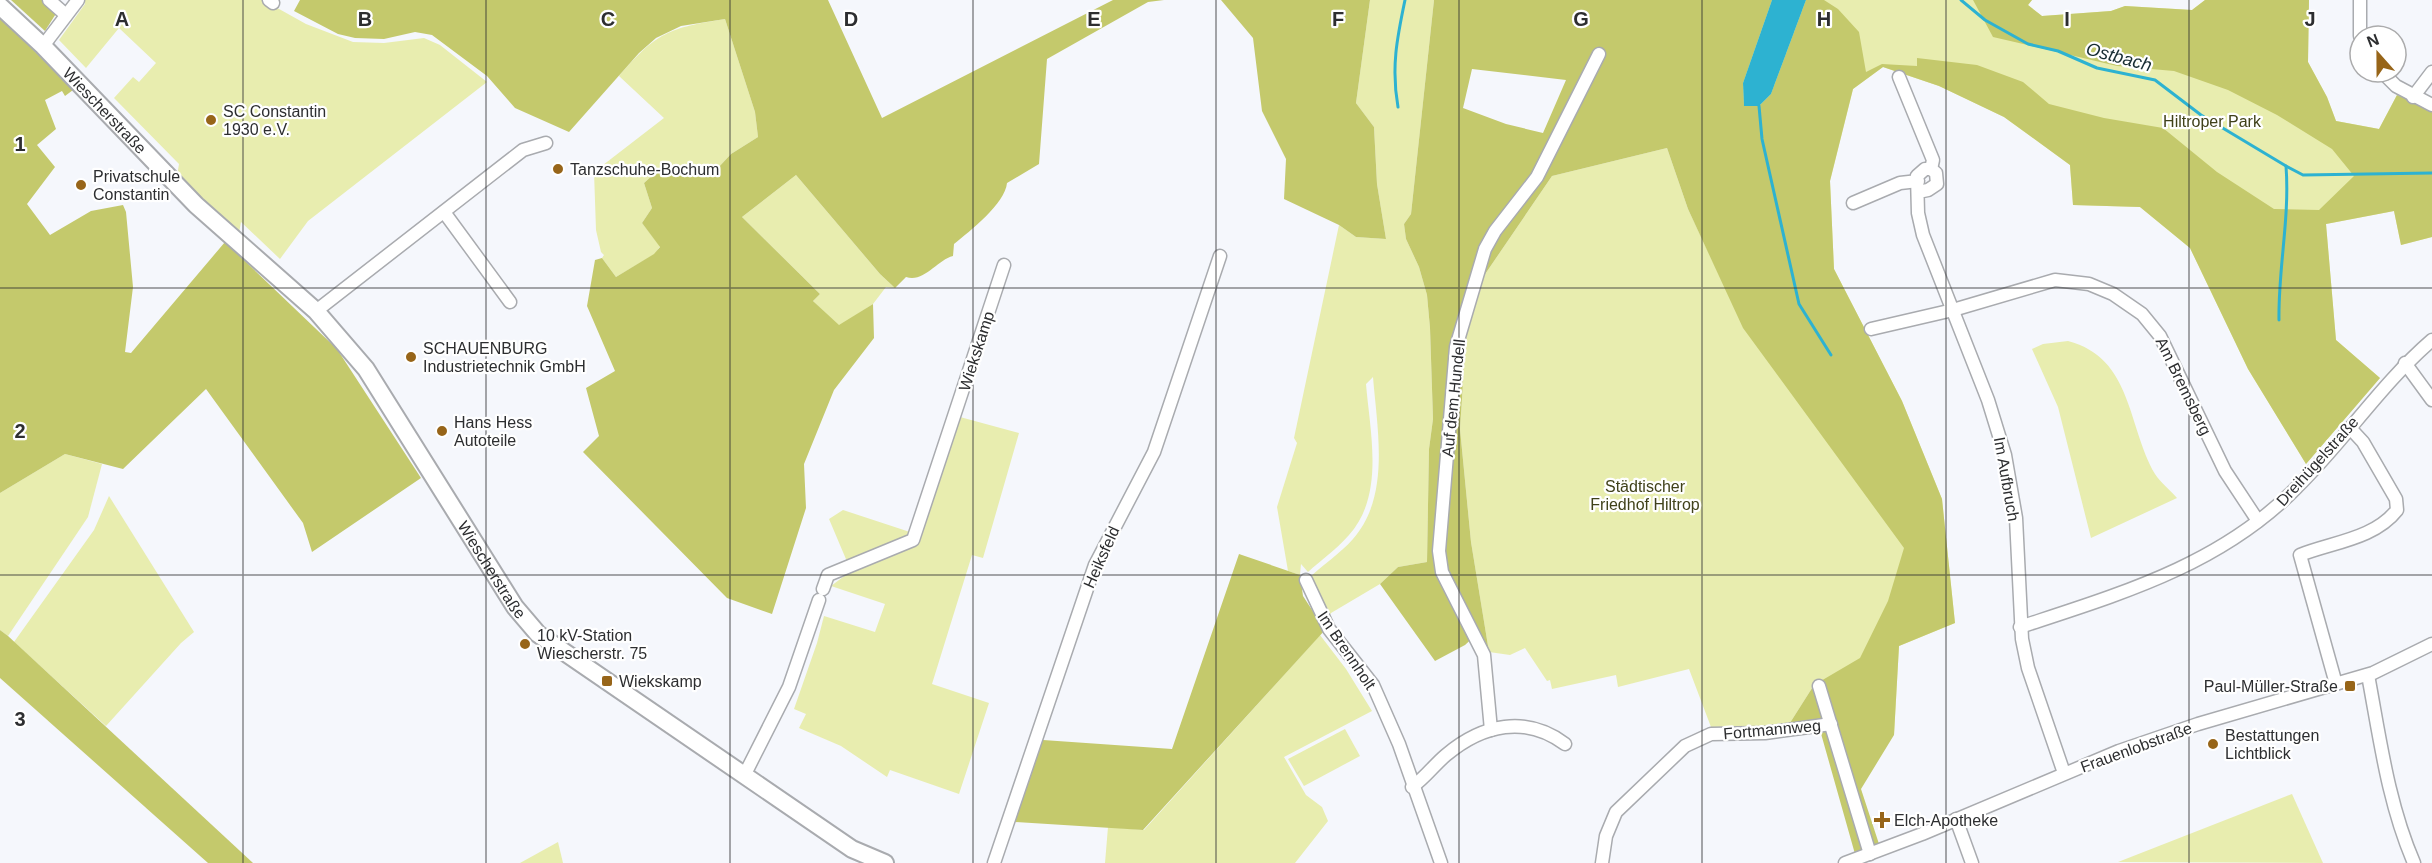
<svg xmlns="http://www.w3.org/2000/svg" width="2432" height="863" viewBox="0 0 2432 863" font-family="Helvetica,sans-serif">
	<rect width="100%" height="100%" fill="#f5f7fc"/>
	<!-- green -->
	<g fill="#e8edaf">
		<polygon points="84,0 263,0 306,24 353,42 384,43 424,38 440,45 487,82 308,221 280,259 241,222 239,233 177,176 179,164 114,98 133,77 139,82 156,63 119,28 86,68 59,40 85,4"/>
		<path d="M1370,0H1434L1411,214L1404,224L1406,239L1419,267L1427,295L1430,328L1433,419L1429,449L1427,562L1398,567L1380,584L1331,613L1327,619L1308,579C1322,565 1340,554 1353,539C1391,496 1377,428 1373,377L1366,384C1370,432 1385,495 1349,535C1337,549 1321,560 1308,572L1301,564L1300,575L1288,571L1277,507L1297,443L1294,438L1339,225L1356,237L1386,239L1377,184L1374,127L1356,103Z"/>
		<polygon points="1574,0 2032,0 2028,5 2042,16 2111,11 2125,6 2192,10 2205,0 2309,0 2308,62 2327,97 2336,121 2379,129 2397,95 2404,98 2432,237 2401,245 2394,211 2326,224 2336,340 2380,378 2306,464 2248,369 2190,248 2140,207 2073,205 2070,165 2004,117 1939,86 1883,67 1853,89 1830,181 1834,269 1902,401 1942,499 1955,623 1899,646 1894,735 1814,685 1788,726 1711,727 1689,669 1618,687 1616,675 1552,689 1550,680 1547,681 1525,648 1510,655 1489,652 1471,542 1460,429 1466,337 1477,286 1552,176 1667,148 1688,209 1737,313 1644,77"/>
		<path d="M725,19L755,112L758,137L731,154L717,169L698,176L664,165L644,183L652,208L642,223L660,246L655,254L616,277L602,258L604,255L601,252L596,230L594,172L664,118L619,76C657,32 669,28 725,19Z"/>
		<polygon points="796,175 880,274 895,288 886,287 873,304 839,326 813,301 820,294 742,217"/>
		<path d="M2068,341C2133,358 2127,426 2155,474C2160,482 2170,490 2177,498L2091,538L2058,407L2032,349L2043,344Z"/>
		<polygon points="960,417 1019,433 983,558 972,555 932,684 989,703 959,794 890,770 887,777 841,746 799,728 806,714 794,709 817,643 824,616 875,632 885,604 831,586 851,571 829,519 843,510 919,535"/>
		<polygon points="65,454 102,464 88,517 8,636 0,630 0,493"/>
		<polygon points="109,496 194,632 181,643 106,726 14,642 94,530"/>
		<polygon points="1320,635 1346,669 1372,711 1284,757 1306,795 1322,807 1328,821 1295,863 1105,863 1108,827 1144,830"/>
		<polygon points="1345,729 1360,756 1304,786 1288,759"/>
		<polygon points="2292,794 2323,863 2118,862"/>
		<polygon points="558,842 563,863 520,863"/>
	</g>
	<!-- forest -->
	<g fill="#c4c96c" fill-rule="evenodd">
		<polygon points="11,0 44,0 57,12 45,31"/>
		<path d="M300,0H828L882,118L1113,0H1164L1148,2L1047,59L1039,164L1007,183C1005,204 970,231 954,244L953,256C937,260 924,283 906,277L895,288L880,274L796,175L742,217L820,294L813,301L839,325L873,304L874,338L834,390L804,464L806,508L772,614L727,598L583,452L599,436L586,388L615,371L587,306L595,260L602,258L616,277L654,254L660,247L642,223L652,208L644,183L664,165L698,176L717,169L731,154L758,137L755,112L725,19L681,26L656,38L639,53L569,132L515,108L487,76L432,35L415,32L384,39L355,38L338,34L294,11Z"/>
		<polygon points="1221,0 1370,0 1356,103 1374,127 1377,184 1386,239 1356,237 1339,225 1284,199 1286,159 1262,111 1253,38"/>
		<path d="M1434,0H1772L1743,83L1744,106H1759L1771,94L1806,0H1824L1838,9L1859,32L1866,72L1882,64L1917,66V58L1977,65L2023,82L2049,104L2104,118L2163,128L2217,172L2274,209L2319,210L2354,176L2332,149L2277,115L2228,90L2174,71L2117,66L1993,37L1973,0H2032L2028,5L2042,16L2111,11L2125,6L2192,10L2205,0H2309L2308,62L2327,97L2336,121L2379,129L2397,95L2432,110V237L2401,245L2394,211L2326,224L2336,340L2380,378L2306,464L2248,369L2190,248L2140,207L2073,205L2070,165L2004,117L1939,86L1883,67L1853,89L1830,181L1834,269L1902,401L1942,499L1955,623L1899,646L1894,735L1861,789L1879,844L1855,854L1818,723L1788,726L1814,685L1860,658L1888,601L1904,548L1743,328L1688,209L1667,148L1552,176L1477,286L1466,337L1460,429L1471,542L1489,652L1487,653L1477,634L1465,645L1435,661L1380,584L1398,567L1427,562L1429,449L1433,419L1430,328L1427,295L1419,267L1406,239L1404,224L1411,214ZM1472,69L1566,80L1543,133L1506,124L1463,108Z"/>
		<polygon points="0,16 73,90 65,96 62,91 45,100 56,129 37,145 55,167 27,204 50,235 91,211 123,205 126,212 133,287 125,352 131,353 225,242 337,349 421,478 312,552 303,523 206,389 123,469 65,454 0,493"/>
		<polygon points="1239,554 1300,575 1303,596 1325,630 1143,830 1015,822 1043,740 1172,749"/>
		<polygon points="0,630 8,636 253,863 208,863 0,678"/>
	</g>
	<!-- water -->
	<polygon fill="#2db2d1" points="1772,0 1806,0 1771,94 1759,106 1744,106 1743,83"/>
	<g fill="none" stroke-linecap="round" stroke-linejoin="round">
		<!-- stream -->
		<g stroke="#2db2d1" stroke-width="3">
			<path d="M1961,0L1985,20L2028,44L2058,51L2097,68L2155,80L2201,115L2286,166C2290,218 2278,269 2279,320"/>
			<polyline points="1759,106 1762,139 1799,304 1831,355"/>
			<path d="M1398,107C1391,68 1397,38 1405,0"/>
			<polyline points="2286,166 2303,175 2432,173"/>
		</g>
		<defs>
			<g id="street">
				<polyline points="49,0 66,15"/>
				<polyline points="269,0 273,3"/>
				<polyline points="2360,0 2360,36"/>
				<polyline points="43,46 78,0"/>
				<polyline points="2382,72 2396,86 2432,105"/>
				<polyline points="1899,77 1933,160 1931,169"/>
				<polyline points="2413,97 2432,72"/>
				<polyline points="1918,192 1928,190 1937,184 1936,173 1931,169 1925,169 1917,176 1918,213 1923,235 1988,400 2005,455 2016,518 2022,639 2028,668 2064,773"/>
				<polyline points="1853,203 1900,183 1918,181"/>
				<polyline points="444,212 510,302"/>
				<polyline points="316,311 523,150 546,143"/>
				<polyline points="1871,329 1953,310 2055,280 2089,284 2113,294 2142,314 2160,336 2225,471 2258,521"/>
				<polyline points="2405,363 2432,400"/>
				<polyline points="1306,580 1329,629 1373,685 1399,744 1441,863"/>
				<polyline points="823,589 828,575 913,540 1004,265"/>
				<path d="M2020,627C2120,594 2221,565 2297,487C2345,440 2381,384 2432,340"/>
				<path d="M2368,675C2380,739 2388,803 2414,863"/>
				<path d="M2336,684L2300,555C2333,542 2374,539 2397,510L2396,499L2363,442L2350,428"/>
				<polyline points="1819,686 1870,854"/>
				<polyline points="1491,730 1484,655 1442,572 1439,551 1456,347 1485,249 1495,231 1537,177 1599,54"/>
				<polyline points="745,774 789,687 819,600"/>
				<path d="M1412,787C1425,778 1434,765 1446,755C1483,724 1526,715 1565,744"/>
				<polyline points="1956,819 1972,863"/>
				<polyline points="994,863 1095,565 1154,452 1220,256"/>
				<polyline points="1602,863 1606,836 1616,812 1685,746 1711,734 1765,733 1831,724"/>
				<polyline points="1845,863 1922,834 2119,751 2198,724 2373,673 2432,644"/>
			</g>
			<g id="secondary">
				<path id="s1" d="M0,6L43,46L196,205L316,311L366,369L515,607L538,634L852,849L885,863"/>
			</g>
		</defs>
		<!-- street casing -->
		<use href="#street" stroke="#a9abaf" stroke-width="15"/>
		<!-- secondary casing -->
		<use href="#secondary" stroke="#a9abaf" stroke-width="20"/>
		<!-- street -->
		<use href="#street" stroke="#fff" stroke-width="12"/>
		<!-- secondary -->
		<use href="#secondary" stroke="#fff" stroke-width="16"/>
	</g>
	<!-- grid -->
	<path fill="none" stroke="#2d2e30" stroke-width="1.5" stroke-opacity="0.55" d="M243,0V863M486,0V863M730,0V863M973,0V863M1216,0V863M1459,0V863M1702,0V863M1946,0V863M2189,0V863M0,288H2432M0,575H2432"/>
	<!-- markers -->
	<g fill="#976519" stroke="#fff" stroke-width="2">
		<circle cx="211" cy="120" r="6"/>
		<circle cx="558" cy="169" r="6"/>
		<circle cx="81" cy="185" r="6"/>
		<circle cx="411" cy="357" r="6"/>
		<circle cx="442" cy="431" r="6"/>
		<circle cx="525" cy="644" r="6"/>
		<rect x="601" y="675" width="12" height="12" rx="3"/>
		<rect x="2344" y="680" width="12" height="12" rx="3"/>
		<circle cx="2213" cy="744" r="6"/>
		<path d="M1879 811h6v6h6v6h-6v6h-6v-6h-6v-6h6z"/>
	</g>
	<g text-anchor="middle" stroke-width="4.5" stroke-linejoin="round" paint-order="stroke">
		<!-- street labels -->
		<g font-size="16" fill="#2d2e30" stroke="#fff">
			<text dy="6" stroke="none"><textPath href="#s1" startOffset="148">Wiescherstraße</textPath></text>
			<text transform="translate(976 351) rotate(-72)" y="6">Wiekskamp</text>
			<text transform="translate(2184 386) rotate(64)" y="6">Am Bremsberg</text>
			<text transform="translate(1453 398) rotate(-84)" y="6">Auf dem Hundell</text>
			<text transform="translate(2317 461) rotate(-48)" y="6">Dreihügelstraße</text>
			<text transform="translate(2007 479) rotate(80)" y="6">Im Aufbruch</text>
			<text transform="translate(1101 557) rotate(-66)" y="6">Heiksfeld</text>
			<text dy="6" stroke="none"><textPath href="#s1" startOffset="753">Wiescherstraße</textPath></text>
			<text transform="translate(1347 650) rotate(56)" y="6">Im Brennholt</text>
			<text transform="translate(1772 729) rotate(-5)" y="6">Fortmannweg</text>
			<text transform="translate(2136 747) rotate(-20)" y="6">Frauenlobstraße</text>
		</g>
		<!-- poi labels -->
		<g font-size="16" fill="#2d2e30" stroke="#fff" text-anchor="start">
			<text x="223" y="117">SC Constantin<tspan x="223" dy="18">1930 e.V.</tspan></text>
			<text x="570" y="175">Tanzschuhe-Bochum</text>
			<text x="93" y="182">Privatschule<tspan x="93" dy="18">Constantin</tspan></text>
			<text x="423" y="354">SCHAUENBURG<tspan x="423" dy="18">Industrietechnik GmbH</tspan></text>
			<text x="454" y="428">Hans Hess<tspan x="454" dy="18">Autoteile</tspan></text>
			<text x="537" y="641">10 kV-Station<tspan x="537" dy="18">Wiescherstr. 75</tspan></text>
			<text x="619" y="687">Wiekskamp</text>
			<text x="2338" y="692" text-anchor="end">Paul-Müller-Straße</text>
			<text x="2225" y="741">Bestattungen<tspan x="2225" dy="18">Lichtblick</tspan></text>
			<text x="1894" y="826">Elch-Apotheke</text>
		</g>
		<!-- park labels -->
		<g font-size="16" fill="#40411a" stroke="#fff">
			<text x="2212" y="127">Hiltroper Park</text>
			<text x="1645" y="492">Städtischer<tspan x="1645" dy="18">Friedhof Hiltrop</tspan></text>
		</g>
		<!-- water labels -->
		<g font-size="18" font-style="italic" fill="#182d33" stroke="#fff">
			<text transform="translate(2119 57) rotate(15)" y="6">Ostbach</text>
		</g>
	</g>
	<g font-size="20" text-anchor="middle" font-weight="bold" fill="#2d2e30" stroke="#fff" stroke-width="4.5" stroke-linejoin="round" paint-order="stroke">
		<text x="122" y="26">A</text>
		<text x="365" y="26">B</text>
		<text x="608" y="26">C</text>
		<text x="851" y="26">D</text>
		<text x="1094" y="26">E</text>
		<text x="1338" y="26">F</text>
		<text x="1581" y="26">G</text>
		<text x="1824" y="26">H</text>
		<text x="2067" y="26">I</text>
		<text x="2310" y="26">J</text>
		<text x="20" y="151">1</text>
		<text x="20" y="438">2</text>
		<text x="20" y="726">3</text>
	</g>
	<!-- north arrow -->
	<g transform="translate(2378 54) rotate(339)"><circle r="28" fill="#ffffff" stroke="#ababac" stroke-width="1.5"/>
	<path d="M0-4.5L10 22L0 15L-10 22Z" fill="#976519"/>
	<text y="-9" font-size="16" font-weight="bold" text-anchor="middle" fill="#2d2e30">N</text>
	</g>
</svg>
